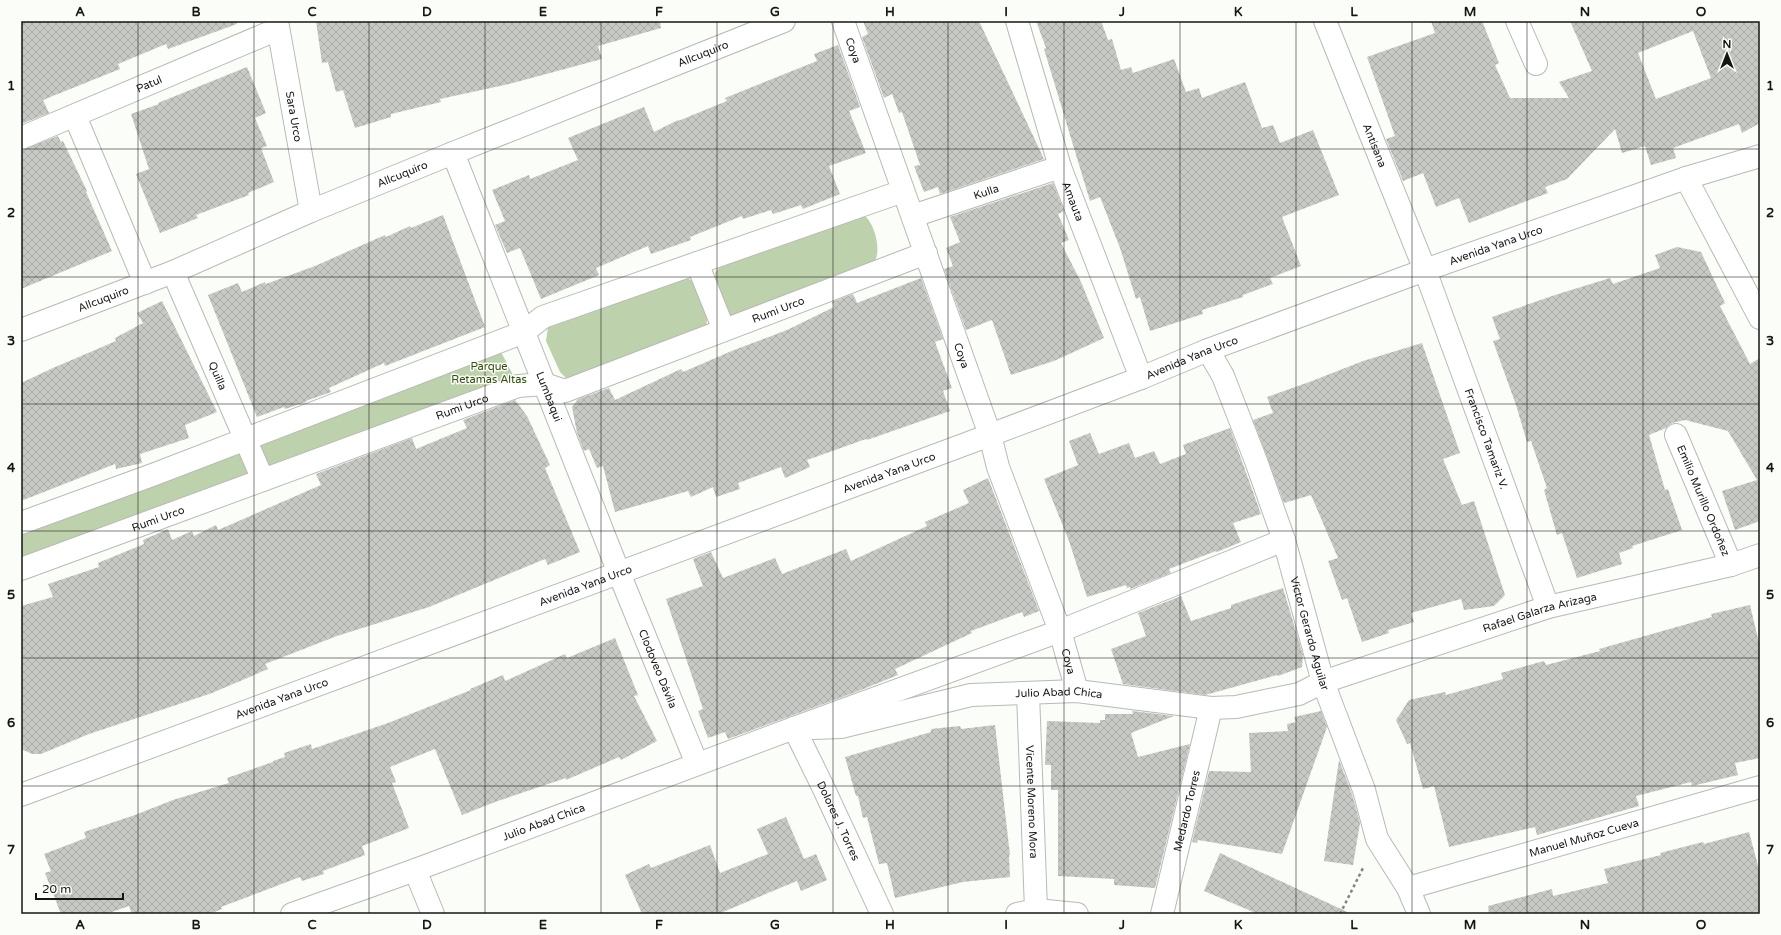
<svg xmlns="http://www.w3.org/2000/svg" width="1781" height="935" viewBox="0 0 1781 935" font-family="'Varela Round',sans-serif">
	<defs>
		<pattern id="building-cross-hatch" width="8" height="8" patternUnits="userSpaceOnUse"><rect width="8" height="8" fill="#c7c9c5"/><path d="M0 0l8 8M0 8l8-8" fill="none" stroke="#aaaca8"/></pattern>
	</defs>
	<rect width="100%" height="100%" fill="#fafdf8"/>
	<!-- green -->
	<g fill="#bed1ad">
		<path d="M865,216C875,225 881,249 875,261L732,317C722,306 715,286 715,272L722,265Z"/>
		<path d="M680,277C685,278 690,278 694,283C702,291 710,315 706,326L574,379L566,378L560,372L546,341L548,327Z"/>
		<polygon points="501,352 514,377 21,561 21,534 249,449"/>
	</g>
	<!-- building -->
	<g fill="url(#building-cross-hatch)" fill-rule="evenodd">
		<polygon points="21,21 236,21 237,24 168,49 166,44 118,64 120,69 43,100 49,113 21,124"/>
		<polygon points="316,21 660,21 661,28 598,46 602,59 509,84 440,99 441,102 391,114 391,117 355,128 343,90 336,92 328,62 322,63"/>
		<polygon points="863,21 979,21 1044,159 940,194 938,187 924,192 914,166 920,165 902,112 899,113 892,94 884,98 862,37 868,34"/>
		<polygon points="1036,21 1101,21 1108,40 1112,39 1121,70 1131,67 1133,73 1174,59 1186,92 1199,88 1202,98 1245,82 1262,128 1273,125 1280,143 1313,130 1339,195 1282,217 1301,266 1270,278 1273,284 1243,295 1243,297 1202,310 1203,314 1150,331 1140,297 1136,299 1120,248 1100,197 1090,201 1044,49 1046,48"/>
		<path d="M1431,21H1482L1499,63L1495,65L1510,98H1569L1559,82L1592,71L1570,21H1760V123L1742,133L1739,124L1673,148L1676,158L1651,165L1645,146L1622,153L1615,129L1567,179L1545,187L1548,193L1469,223L1459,198L1436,207L1423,173L1403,181L1386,139L1395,136L1367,57L1435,33ZM1693,31L1711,78L1656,99L1638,53Z"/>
		<polygon points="838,45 860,107 849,111 866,153 829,166 840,194 803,209 801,205 773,214 771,210 743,219 742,216 690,237 691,240 651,254 648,246 596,268 599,275 541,299 520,248 507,253 495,225 505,221 492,190 529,175 530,179 578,160 568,138 644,107 654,132 678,120 678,121 727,101 725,98 817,61 814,54"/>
		<polygon points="247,67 266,113 255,118 267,146 261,148 274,182 248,193 249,195 196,215 198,218 160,233 136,174 149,169 131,114 159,104 158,103"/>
		<polygon points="58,136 61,142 63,141 87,191 86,192 112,251 21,289 21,150"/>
		<polygon points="1053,183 1064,211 1058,214 1069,240 1061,243 1081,282 1104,338 1054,361 1011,375 992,320 966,330 944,269 953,266 946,248 960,242 950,217"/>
		<polygon points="443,215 485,327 385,366 384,363 329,388 331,392 306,401 306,402 285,409 284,407 257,417 208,295 238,283 242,292 265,282 266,284 315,266 385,235 386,237 410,226 411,228"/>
		<polygon points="1677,247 1701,252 1725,303 1720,306 1750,364 1760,358 1760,521 1735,530 1722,491 1757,480 1728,431 1685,420 1672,423 1666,428 1649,435 1665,490 1668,489 1682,530 1632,546 1633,548 1619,553 1622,564 1577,578 1562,533 1557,535 1544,490 1547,488 1531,441 1527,442 1516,405 1493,341 1500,339 1492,317 1555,295 1610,278 1613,284 1660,268 1655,255"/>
		<polygon points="921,278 943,339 935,342 952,388 943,391 950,411 867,440 866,439 807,460 810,467 785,478 781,467 738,483 740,489 716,497 713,487 691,497 688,491 615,512 603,466 597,468 589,449 584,451 577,433 572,407 578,399 609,388 615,400 681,369 683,372 734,350 787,330 834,307 832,302 853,294 857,303"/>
		<polygon points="162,301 217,412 185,425 189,438 140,454 142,463 116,469 115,464 21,501 21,383 53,368 116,341 115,338 143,323 137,313"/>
		<polygon points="1422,343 1460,453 1443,459 1462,505 1474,501 1505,595 1494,606 1464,610 1461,599 1411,613 1414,622 1388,630 1389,633 1362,642 1347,598 1342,600 1328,561 1338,558 1311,495 1284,503 1253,420 1273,413 1267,397 1312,381 1363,361"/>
		<polygon points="515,400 527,416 550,465 545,468 580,552 548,565 545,559 429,607 337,636 265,664 268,669 212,693 89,734 41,754 32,754 21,749 21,606 53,597 48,584 99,567 98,563 144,544 143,540 168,529 172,540 192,531 194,536 216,525 218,530 321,485 316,474 412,438 416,449 467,428 463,420"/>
		<polygon points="1230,428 1261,514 1233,523 1241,542 1217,552 1216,551 1169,569 1171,573 1130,589 1130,587 1127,588 1126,585 1087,597 1069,541 1044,479 1078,465 1069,441 1090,433 1099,454 1129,443 1135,458 1154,451 1160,464 1186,454 1183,445"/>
		<polygon points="988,478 1039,611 1024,617 1022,612 971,631 972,633 895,669 898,675 856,692 728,739 725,732 708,738 698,711 703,709 666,599 703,586 693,559 711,552 723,578 775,558 782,574 846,549 851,561 927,526 925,522 969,503 963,490"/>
		<polygon points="1283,588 1303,655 1302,667 1278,676 1277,675 1205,695 1123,684 1111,649 1146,636 1138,613 1181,596 1191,621 1231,608 1231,605"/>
		<polygon points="1750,605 1760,647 1760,758 1735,763 1738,775 1692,786 1691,782 1636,796 1639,806 1537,835 1535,827 1449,847 1434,786 1423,789 1410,743 1407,744 1396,720 1409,700 1445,692 1446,695 1503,679 1501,673 1544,661 1546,665 1600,651 1599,649 1712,617 1711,614"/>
		<polygon points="615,638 638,695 634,696 657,741 621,760 619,757 566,780 566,778 495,802 462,815 435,749 390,767 396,782 392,783 409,828 362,846 365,855 323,871 324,874 302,881 300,877 221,907 222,909 209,914 132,914 129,906 106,914 61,914 45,873 51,871 44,854 86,838 84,832 135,815 173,800 229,783 227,778 273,762 273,761 285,757 284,753 311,744 312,749 388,723 471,690 470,689 503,675 505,681 565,654 567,658"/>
		<polygon points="1132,711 1174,716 1131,733 1138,757 1190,744 1155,888 1114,885 1114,879 1058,876 1058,790 1051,790 1051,765 1045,765 1047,721 1100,723 1100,720 1105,720 1105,714 1133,714"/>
		<polygon points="1321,711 1327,727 1282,854 1198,840 1197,843 1192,842 1209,771 1251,772 1249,733 1288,731 1287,724 1296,722 1294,717"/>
		<polygon points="995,725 1010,855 1009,855 1010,877 963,882 895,898 887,863 879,864 867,817 863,818 858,796 856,796 845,757 931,732 931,729 960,726 961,729"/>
		<polygon points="1339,760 1352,794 1360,823 1353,865 1324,861"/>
		<polygon points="786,817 804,859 816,854 827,880 801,891 797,881 718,914 642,914 625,875 649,864 651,868 710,845 720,873 768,854 757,829"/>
		<polygon points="1749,832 1760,873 1760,914 1489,914 1488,906 1552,889 1553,896 1608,883 1604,869 1661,855 1660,853 1703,842 1704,844"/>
		<polygon points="1220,853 1265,874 1352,914 1258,914 1204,891"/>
	</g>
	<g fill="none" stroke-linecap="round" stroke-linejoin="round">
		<defs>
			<g id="minor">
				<path id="s1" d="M277,21L311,211"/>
				<path id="s2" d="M843,21L990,435L998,467L1060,631L1077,691"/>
				<path id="s3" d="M1017,21L1060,167L1141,378"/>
				<path id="s4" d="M1325,21L1425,270L1548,607"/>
				<polyline points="1517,21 1536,64"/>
				<polyline points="75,116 145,283"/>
				<path id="s5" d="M21,138L278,29"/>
				<path id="s6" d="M453,153L619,573L697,764"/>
				<polyline points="1686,178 1760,318"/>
				<path id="s7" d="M913,216L1060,167"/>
				<polyline points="697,263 724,330"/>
				<path id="s8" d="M173,272L263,480"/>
				<path id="s9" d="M21,330L173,272L311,211L453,153L784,21"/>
				<path id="s10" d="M1208,350L1223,376L1256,461L1284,540L1323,682L1364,790L1377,839L1408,888L1419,914"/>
				<path id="s11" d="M1676,435L1731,565"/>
				<polyline points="21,523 155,474 524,332 543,317 903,191"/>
				<path id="s12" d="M21,569L518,386L544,384L565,391L926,253"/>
				<path id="s13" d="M1028,693L1036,910"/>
				<path id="s14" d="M794,728L823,787L882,914"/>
				<path id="s15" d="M813,728L841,727L971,695L1077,691L1211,708L1236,707L1299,694L1323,682L1548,607L1731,565L1760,555"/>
				<path id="s16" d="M21,795L990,435L1141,378L1208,350L1425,270L1686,178L1760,156"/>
				<polyline points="415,870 433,914"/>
				<path id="s17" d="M1408,888L1760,787"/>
				<path id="s18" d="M292,914L415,870L794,728L1060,631L1284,540"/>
				<polyline points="1017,914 1036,910 1077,914"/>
				<path id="s19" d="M1162,914L1211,708"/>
			</g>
		</defs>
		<!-- minor casing -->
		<use href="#minor" stroke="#b8bab6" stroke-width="24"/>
		<!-- path -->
		<polyline stroke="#81837f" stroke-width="2.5" stroke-dasharray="3 3" stroke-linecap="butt" points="1340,914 1364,866"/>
		<!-- minor -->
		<use href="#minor" stroke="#fff" stroke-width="22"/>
	</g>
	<!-- grid -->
	<path fill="none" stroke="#151614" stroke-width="1" stroke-opacity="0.55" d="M138,21V914M254,21V914M369,21V914M485,21V914M601,21V914M717,21V914M833,21V914M948,21V914M1064,21V914M1180,21V914M1296,21V914M1412,21V914M1527,21V914M1643,21V914M21,149H1760M21,277H1760M21,404H1760M21,531H1760M21,658H1760M21,786H1760"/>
	<g text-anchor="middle" stroke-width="3" stroke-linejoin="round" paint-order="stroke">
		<!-- street labels -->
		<g font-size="11" fill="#151614" stroke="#fafdf8">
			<text dy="4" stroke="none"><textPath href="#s2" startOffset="31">Coya</textPath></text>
			<text dy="4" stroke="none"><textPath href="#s9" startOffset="736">Allcuquiro</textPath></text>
			<text dy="4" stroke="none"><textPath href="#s5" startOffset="139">Patul</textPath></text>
			<text dy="4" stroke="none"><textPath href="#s1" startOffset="97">Sara Urco</textPath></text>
			<text dy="4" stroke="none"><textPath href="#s4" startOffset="134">Antisana</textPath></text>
			<text dy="4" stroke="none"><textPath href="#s9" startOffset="412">Allcuquiro</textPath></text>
			<text dy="4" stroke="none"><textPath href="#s7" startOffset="77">Kulla</textPath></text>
			<text dy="4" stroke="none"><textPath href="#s3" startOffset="189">Amauta</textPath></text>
			<text dy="4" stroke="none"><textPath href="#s16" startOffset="1574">Avenida Yana Urco</textPath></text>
			<text dy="4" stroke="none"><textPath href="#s9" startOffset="88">Allcuquiro</textPath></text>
			<text dy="4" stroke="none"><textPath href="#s12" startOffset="806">Rumi Urco</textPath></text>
			<text dy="4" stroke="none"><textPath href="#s2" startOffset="355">Coya</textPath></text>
			<text dy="4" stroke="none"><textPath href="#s16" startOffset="1250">Avenida Yana Urco</textPath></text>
			<text dy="4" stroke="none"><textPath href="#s8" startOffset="113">Quilla</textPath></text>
			<text dy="4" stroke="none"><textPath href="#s6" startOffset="262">Lumbaqui</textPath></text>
			<text dy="4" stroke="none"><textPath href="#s12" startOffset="470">Rumi Urco</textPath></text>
			<text dy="4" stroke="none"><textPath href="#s4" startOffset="448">Francisco Tamariz V.</textPath></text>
			<text dy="4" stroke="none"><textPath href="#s16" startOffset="926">Avenida Yana Urco</textPath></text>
			<text dy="4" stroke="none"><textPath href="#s11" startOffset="71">Emilio Murillo Ordoñez</textPath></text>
			<text dy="4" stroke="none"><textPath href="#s12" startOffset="146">Rumi Urco</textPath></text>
			<text dy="4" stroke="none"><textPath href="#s16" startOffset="602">Avenida Yana Urco</textPath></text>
			<text dy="4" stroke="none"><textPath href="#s15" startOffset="747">Rafael Galarza Arizaga</textPath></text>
			<text dy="4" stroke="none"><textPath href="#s10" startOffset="302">Víctor Gerardo Aguilar</textPath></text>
			<text dy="4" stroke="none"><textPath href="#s2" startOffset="679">Coya</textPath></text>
			<text dy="4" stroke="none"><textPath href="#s6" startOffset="555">Clodoveo Dávila</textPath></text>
			<text dy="4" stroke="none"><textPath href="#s15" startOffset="250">Julio Abad Chica</textPath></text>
			<text dy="4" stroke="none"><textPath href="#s16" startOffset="278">Avenida Yana Urco</textPath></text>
			<text dy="4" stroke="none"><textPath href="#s13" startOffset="109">Vicente Moreno Mora</textPath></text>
			<text dy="4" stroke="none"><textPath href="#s19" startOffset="106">Medardo Torres</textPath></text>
			<text dy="4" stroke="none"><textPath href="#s14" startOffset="103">Dolores J. Torres</textPath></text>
			<text dy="4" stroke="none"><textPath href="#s18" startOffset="268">Julio Abad Chica</textPath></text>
			<text dy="4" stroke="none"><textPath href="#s17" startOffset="183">Manuel Muñoz Cueva</textPath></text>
		</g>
		<!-- park labels -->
		<g font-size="11" fill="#324d0c" stroke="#fafdf8">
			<text x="489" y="370">Parque<tspan x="489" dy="13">Retamas Altas</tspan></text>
		</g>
	</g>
	<!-- border -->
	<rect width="1781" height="935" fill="none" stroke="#fafdf8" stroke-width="44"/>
	<!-- north arrow -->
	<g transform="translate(1727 54)" stroke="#fafdf8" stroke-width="3" paint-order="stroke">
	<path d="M0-3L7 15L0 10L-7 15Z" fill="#151614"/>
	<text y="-6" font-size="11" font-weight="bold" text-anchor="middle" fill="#151614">N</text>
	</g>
	<!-- scale -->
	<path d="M36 893v6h87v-6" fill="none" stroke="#151614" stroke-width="2"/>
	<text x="42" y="893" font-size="12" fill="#151614" stroke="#fafdf8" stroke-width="3" paint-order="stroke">20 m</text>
	<rect x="22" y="22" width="1737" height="891" fill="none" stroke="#151614" stroke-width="1.5"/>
	<g font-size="13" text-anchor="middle" font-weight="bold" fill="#151614">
		<text x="80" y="16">A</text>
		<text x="196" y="16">B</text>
		<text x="312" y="16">C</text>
		<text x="427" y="16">D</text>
		<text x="543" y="16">E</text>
		<text x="659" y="16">F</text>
		<text x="775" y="16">G</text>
		<text x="890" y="16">H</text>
		<text x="1006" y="16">I</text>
		<text x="1122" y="16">J</text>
		<text x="1238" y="16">K</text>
		<text x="1354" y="16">L</text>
		<text x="1470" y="16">M</text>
		<text x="1585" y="16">N</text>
		<text x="1701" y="16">O</text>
		<text x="11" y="90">1</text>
		<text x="1770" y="90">1</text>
		<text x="11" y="217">2</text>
		<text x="1770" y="217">2</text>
		<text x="11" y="345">3</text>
		<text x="1770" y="345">3</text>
		<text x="11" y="472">4</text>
		<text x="1770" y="472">4</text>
		<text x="11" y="599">5</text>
		<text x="1770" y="599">5</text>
		<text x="11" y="727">6</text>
		<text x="1770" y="727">6</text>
		<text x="11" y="854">7</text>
		<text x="1770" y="854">7</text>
		<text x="80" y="929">A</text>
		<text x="196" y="929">B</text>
		<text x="312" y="929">C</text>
		<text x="427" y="929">D</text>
		<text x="543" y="929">E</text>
		<text x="659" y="929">F</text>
		<text x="775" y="929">G</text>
		<text x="890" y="929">H</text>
		<text x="1006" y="929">I</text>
		<text x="1122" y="929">J</text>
		<text x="1238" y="929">K</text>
		<text x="1354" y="929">L</text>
		<text x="1470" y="929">M</text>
		<text x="1585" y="929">N</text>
		<text x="1701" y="929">O</text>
	</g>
</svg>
